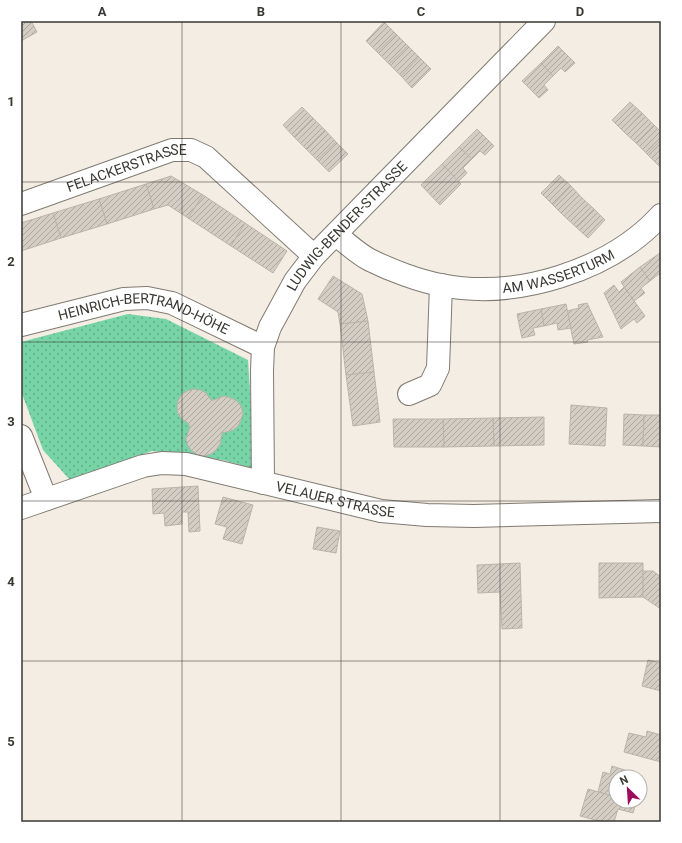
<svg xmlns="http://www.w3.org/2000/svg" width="682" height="843" viewBox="0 0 682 843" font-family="Roboto,sans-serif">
	<defs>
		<pattern id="park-dots" width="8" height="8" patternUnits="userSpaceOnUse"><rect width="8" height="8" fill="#77d4a7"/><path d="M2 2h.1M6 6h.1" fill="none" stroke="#63ad89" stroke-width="1.8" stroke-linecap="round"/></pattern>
		<pattern id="building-hatch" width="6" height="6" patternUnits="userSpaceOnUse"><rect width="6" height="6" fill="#d4cdc3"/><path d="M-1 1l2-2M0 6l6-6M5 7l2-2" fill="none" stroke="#ada79f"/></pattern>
	</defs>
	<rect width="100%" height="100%" fill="#f4ede3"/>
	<!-- park -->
	<polygon fill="url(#park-dots)" points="128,314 166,319 248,360 255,469 223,460 152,451 70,480 43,450 21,391 21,342"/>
	<!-- building -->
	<g fill="url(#building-hatch)" stroke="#bab4aa">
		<polygon points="21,21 31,21 37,32 21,41"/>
		<polygon points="384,22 396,34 377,52 366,41"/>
		<polygon points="396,34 408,46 389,64 377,52"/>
		<polygon points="408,46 419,57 401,76 389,64"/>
		<polygon points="558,46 575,63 565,72 561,68 553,76 541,63"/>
		<polygon points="419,57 431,69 412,88 401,76"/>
		<polygon points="541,63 553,76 544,85 548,90 539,98 522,81"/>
		<polygon points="630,102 642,113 624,132 612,120"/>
		<polygon points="302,107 313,118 294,137 283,125"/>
		<polygon points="642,113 654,125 636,143 624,132"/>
		<polygon points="313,118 325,130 306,149 294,137"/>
		<polygon points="654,125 661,132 661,140 647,154 636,143"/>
		<polygon points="477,129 494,146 485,155 480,151 472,159 459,147"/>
		<polygon points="325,130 336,142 317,160 306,149"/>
		<polygon points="661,140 661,164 659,166 647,154"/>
		<polygon points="336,142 348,154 329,172 317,160"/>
		<polygon points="459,147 472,159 463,168 467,173 458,182 442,164"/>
		<polygon points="442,164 461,184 440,205 421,185"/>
		<polygon points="559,175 571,186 553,205 541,193"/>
		<polygon points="171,176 203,195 188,218 168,205 154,209 146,184"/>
		<polygon points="146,184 154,209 107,224 99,199"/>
		<polygon points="571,186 582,198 564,216 553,205"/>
		<polygon points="203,195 245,223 231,246 188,218"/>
		<polygon points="582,198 594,209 576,227 564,216"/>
		<polygon points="99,199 107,224 61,238 53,213"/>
		<polygon points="594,209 605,220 588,238 576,227"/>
		<polygon points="53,213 61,238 21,251 21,223"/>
		<polygon points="245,223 287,251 273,273 231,246"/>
		<polygon points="660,253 661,277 659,274 650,281 640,267"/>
		<polygon points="640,267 650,281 641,288 645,293 634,301 621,282"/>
		<polygon points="333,276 362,294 368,321 340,324 338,312 318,299"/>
		<polygon points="614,285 619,292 624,287 645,316 637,323 634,319 621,329 604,293"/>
		<polygon points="587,303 603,337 587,340 588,342 574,344 567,311 579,308 578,305"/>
		<polygon points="566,304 571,328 558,330 557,323 544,326 541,309"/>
		<polygon points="541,309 544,326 533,328 535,335 522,338 517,314"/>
		<polygon points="368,321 374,372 346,375 340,324"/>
		<polygon points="374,372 380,422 353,426 346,375"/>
		<polygon points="193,389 200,390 206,393 211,400 214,400 224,396 231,398 237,401 241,406 243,413 241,420 238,426 233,430 222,433 220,444 216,450 211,454 204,456 198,455 192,451 188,446 186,439 190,427 188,423 182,419 178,414 177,407 178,401 181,395 187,391"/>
		<polygon points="571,405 607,408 605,446 569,444"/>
		<polygon points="624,414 644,415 643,446 623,445"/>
		<polygon points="644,415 661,415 661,447 643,446"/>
		<polygon points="544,417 544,445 494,446 493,418"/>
		<polygon points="493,418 494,446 444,447 443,419"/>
		<polygon points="393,419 443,419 444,447 394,447"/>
		<polygon points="198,486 200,531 189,532 188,512 182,512 182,524 165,526 164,513 153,514 152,489"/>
		<polygon points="223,497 253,505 242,544 223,539 227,527 215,524"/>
		<polygon points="317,527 340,531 336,553 313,549"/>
		<polygon points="520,563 522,628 502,629 500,592 478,593 477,565"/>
		<polygon points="599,563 643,563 643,597 599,598"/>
		<polygon points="643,571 653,571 661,577 661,609 643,597"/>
		<polygon points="648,660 661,663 661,691 642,686"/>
		<polygon points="647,731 661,735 661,762 624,752 629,733 646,737"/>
		<polygon points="612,766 634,773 633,776 636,777 616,777 616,797 598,792 603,772 610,774"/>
		<polygon points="588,789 616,797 616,801 629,801 636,803 633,813 618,809 614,822 603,822 580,816"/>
	</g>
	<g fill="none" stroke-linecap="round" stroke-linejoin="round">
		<defs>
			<g id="minor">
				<path id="s1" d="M21,204L172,150H191L206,157L314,256"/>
				<path id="s2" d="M336,235C347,243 358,254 370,260C390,270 419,281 441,285C516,300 610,271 661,215"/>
				<path id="s3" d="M21,325L124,299L147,298L172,303L263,347"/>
				<polyline points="409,394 430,385 438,368 441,285"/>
				<polyline points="21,436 46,499"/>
				<path id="s4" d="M263,483L262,371L263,347L270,327L295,281L314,256L544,21"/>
			</g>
			<g id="secondary">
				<path id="s5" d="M21,508L143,466L162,463L186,464L381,511L427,515L474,516L661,511"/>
			</g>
		</defs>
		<!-- minor casing -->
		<use href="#minor" stroke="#807a71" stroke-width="24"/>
		<!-- secondary casing -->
		<use href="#secondary" stroke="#807a71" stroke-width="24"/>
		<!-- minor -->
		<use href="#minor" stroke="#fff" stroke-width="22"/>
		<!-- secondary -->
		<use href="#secondary" stroke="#fff" stroke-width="22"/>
	</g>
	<!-- grid -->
	<path fill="none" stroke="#3a3834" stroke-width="1" stroke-opacity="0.55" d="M182,21V822M341,21V822M500,21V822M21,182H661M21,342H661M21,501H661M21,661H661"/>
	<g text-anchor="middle" stroke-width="3.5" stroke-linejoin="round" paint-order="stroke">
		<!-- street labels -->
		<g font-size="14" fill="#3a3834" stroke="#fff">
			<text dy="5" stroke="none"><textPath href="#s1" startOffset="112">FELACKERSTRASSE</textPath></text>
			<text dy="5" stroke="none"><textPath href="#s4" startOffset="285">LUDWIG-BENDER-STRASSE</textPath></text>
			<text dy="5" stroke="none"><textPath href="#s2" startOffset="238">AM WASSERTURM</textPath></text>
			<text dy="5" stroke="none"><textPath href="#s3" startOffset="128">HEINRICH-BERTRAND-HÖHE</textPath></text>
			<text dy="5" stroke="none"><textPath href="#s5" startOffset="326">VELAUER STRASSE</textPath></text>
		</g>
	</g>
	<!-- border -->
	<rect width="682" height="843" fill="none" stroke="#ffffff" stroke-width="44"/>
	<!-- north arrow -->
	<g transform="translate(628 789) rotate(335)"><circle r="19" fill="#ffffff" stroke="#b0afae"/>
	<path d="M0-3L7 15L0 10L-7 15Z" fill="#9c0c5b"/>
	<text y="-6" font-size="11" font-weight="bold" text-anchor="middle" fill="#3a3834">N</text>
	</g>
	<rect x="22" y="22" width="638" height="799" fill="none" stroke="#3a3834" stroke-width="1.5"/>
	<g font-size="13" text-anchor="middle" font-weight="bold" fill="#3a3834">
		<text x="102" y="16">A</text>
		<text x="261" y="16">B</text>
		<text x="421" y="16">C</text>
		<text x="580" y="16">D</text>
		<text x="11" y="106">1</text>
		<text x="11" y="266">2</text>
		<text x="11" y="426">3</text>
		<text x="11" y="586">4</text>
		<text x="11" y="746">5</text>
	</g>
</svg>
